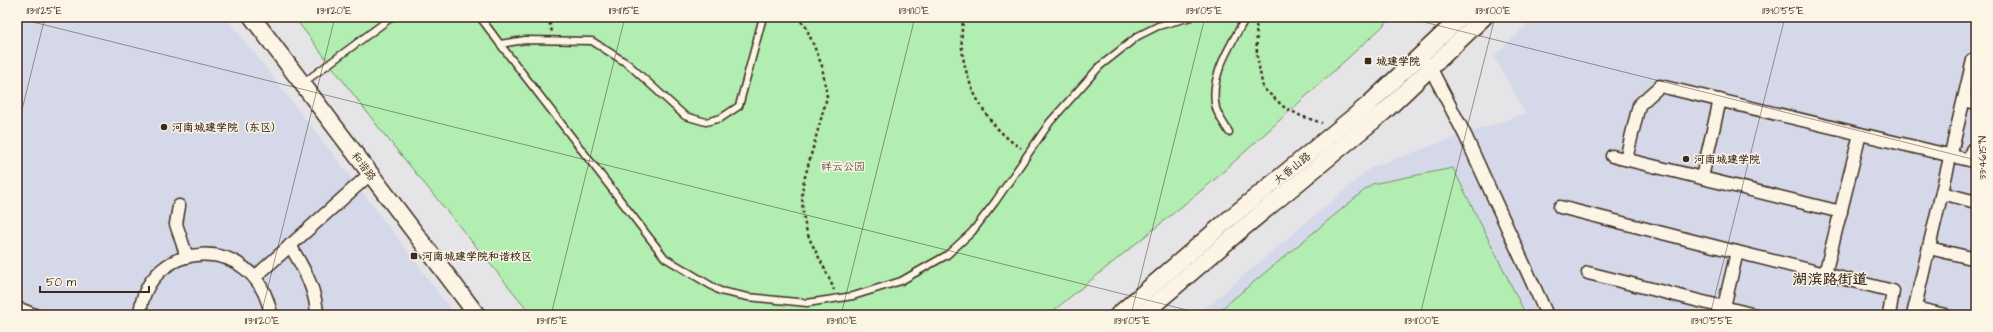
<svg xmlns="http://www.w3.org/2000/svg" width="1993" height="332" viewBox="0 0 1993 332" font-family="'Architects Daughter','LXGW WenKai TC',sans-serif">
	<rect width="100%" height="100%" fill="#e5e4e7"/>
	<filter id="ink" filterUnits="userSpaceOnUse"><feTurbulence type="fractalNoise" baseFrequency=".025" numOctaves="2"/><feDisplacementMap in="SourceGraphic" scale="8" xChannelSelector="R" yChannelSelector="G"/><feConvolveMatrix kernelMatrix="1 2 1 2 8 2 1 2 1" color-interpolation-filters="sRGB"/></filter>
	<g filter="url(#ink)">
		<!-- built -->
		<g fill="#d5d8e9">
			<polygon points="17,17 226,17 397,237 455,315 17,315"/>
			<polygon points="1535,17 1934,17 1976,25 1976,315 1197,315 1372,167 1525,113 1494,56"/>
		</g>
		<!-- green -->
		<g fill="#b2edb2" stroke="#768c68">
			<polygon points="294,17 1393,17 1213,181 1048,315 532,315 383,133"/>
			<polygon points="1453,168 1526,315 1214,315 1372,184"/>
		</g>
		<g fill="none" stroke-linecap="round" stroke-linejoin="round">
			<defs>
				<g id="lane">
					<polyline points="480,17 500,44 525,40 592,41 628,64 685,116 706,122 721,118 739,106 763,17"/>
					<polyline points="500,44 665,258 720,291 748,297 807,303 853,296 901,281 947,255 972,232 995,202 1050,122 1100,66 1138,36 1158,26 1191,17"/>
					<polyline points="303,83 392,17"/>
					<path d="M1229,132C1225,125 1218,116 1216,108C1208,77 1232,43 1246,17"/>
				</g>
				<g id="street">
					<polyline points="1425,63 1431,69 1465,135 1547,315"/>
					<polyline points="1964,100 1976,103"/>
					<polyline points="1612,156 1841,212"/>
					<polyline points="1626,159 1639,105 1660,86 1969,160 1972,150 1976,151"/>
					<polyline points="1702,177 1720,100"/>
					<polyline points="1942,193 1976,202"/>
					<polyline points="179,206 176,224 187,257"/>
					<polyline points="1560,207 1737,252"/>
					<path d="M290,245C303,268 316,288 317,315"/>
					<polyline points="1929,248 1976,259"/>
					<polyline points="1588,273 1755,315"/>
					<polyline points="1825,274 1860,134"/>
					<polyline points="255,277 370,174"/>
					<polyline points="17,308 35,315"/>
					<polyline points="1915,308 1945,315"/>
					<path d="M140,315C145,239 256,230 271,315"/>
					<polyline points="1722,315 1737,252 1893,291 1889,315"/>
					<polyline points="1913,315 1973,60 1976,60"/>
				</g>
				<g id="secondary">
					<polyline points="252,17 477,315"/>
					<polyline points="1118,315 1229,219 1369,104 1461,17"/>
					<polyline points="1142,315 1242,229 1384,112 1484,17"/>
				</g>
			</defs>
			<!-- lane casing -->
			<use href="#lane" stroke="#3b2a1e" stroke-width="9"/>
			<!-- street casing -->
			<use href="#street" stroke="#3b2a1e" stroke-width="15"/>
			<!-- secondary casing -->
			<use href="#secondary" stroke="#3b2a1e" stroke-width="19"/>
			<!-- path -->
			<g stroke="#3b2a1e" stroke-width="2.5" stroke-dasharray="3 3" stroke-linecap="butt">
				<polyline points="548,17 552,32"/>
				<path d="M797,17L806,27L814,46L822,66L827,97L803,184C801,202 803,226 811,242C819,258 828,274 834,290"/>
				<path d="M964,17C953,64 981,124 1021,148"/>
				<polyline points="1256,19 1257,56 1263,88 1284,107 1301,116 1322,123"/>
			</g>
			<!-- lane -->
			<use href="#lane" stroke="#fcf5e5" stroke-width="6"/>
			<!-- street -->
			<use href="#street" stroke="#fcf5e5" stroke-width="12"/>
			<!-- secondary -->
			<use href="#secondary" stroke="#fcf5e5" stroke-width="16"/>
		</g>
	</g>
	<!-- ticks -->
	<path fill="none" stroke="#3b2a1e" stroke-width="1" stroke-opacity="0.45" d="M1404,17L1976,160M17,18L1207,315M17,130L45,17M261,315L335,17M551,315L625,17M841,315L915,17M1131,315L1205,17M1420,315L1495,17M1710,315L1785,17"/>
	<!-- markers -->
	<g fill="#3b2a1e" stroke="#fcf5e5" stroke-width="1.5">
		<rect x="1364" y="57" width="8" height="8" rx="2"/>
		<circle cx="164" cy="127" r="4"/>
		<circle cx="1686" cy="159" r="4"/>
		<rect x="410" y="252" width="8" height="8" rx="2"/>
	</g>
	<g text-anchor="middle" stroke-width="3" stroke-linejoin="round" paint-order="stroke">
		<!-- poi labels -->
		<g font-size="11" font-weight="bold" fill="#3b2a1e" stroke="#fcf5e5" text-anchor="start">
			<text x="1376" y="65">城建学院</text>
			<text x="172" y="131">河南城建学院（东区）</text>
			<text x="1694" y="163">河南城建学院</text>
			<text x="422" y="260">河南城建学院和谐校区</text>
		</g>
		<!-- street labels -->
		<g font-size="11" fill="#3b2a1e" stroke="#fcf5e5">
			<text transform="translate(364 166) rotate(53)" y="4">和谐路</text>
			<text transform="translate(1292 168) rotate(-39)" y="4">大香山路</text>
		</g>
		<!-- park labels -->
		<g font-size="11" fill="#53513c" stroke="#fcf5e5">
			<text x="843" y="170">祥云公园</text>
		</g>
		<!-- district labels -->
		<g font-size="15" font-weight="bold" fill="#3b2a1e" stroke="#fcf5e5">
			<text x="1830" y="284">湖滨路街道</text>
		</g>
	</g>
	<!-- margin -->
	<rect width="1993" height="332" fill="none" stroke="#fcf5e5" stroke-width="44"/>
	<!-- scale -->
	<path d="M40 286v6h109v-6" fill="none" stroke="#3b2a1e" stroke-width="2"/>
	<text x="46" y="286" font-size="12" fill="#3b2a1e" stroke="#fcf5e5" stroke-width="3" paint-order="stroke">50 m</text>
	<rect x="22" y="22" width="1949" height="288" fill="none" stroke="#3b2a1e" stroke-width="1.5"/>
	<g font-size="10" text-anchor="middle" fill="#3b2a1e">
		<text x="44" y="14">113°11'25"E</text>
		<text x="334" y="14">113°11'20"E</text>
		<text x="624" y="14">113°11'15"E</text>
		<text x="914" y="14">113°11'10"E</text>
		<text x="1204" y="14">113°11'05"E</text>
		<text x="1493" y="14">113°11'00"E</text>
		<text x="1783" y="14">113°10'55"E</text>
		<text transform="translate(1982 158) rotate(-90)" y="4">33°46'15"N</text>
		<text x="262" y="324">113°11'20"E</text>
		<text x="552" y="324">113°11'15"E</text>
		<text x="842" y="324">113°11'10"E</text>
		<text x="1132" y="324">113°11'05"E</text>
		<text x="1422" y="324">113°11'00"E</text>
		<text x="1712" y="324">113°10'55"E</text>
	</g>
</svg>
